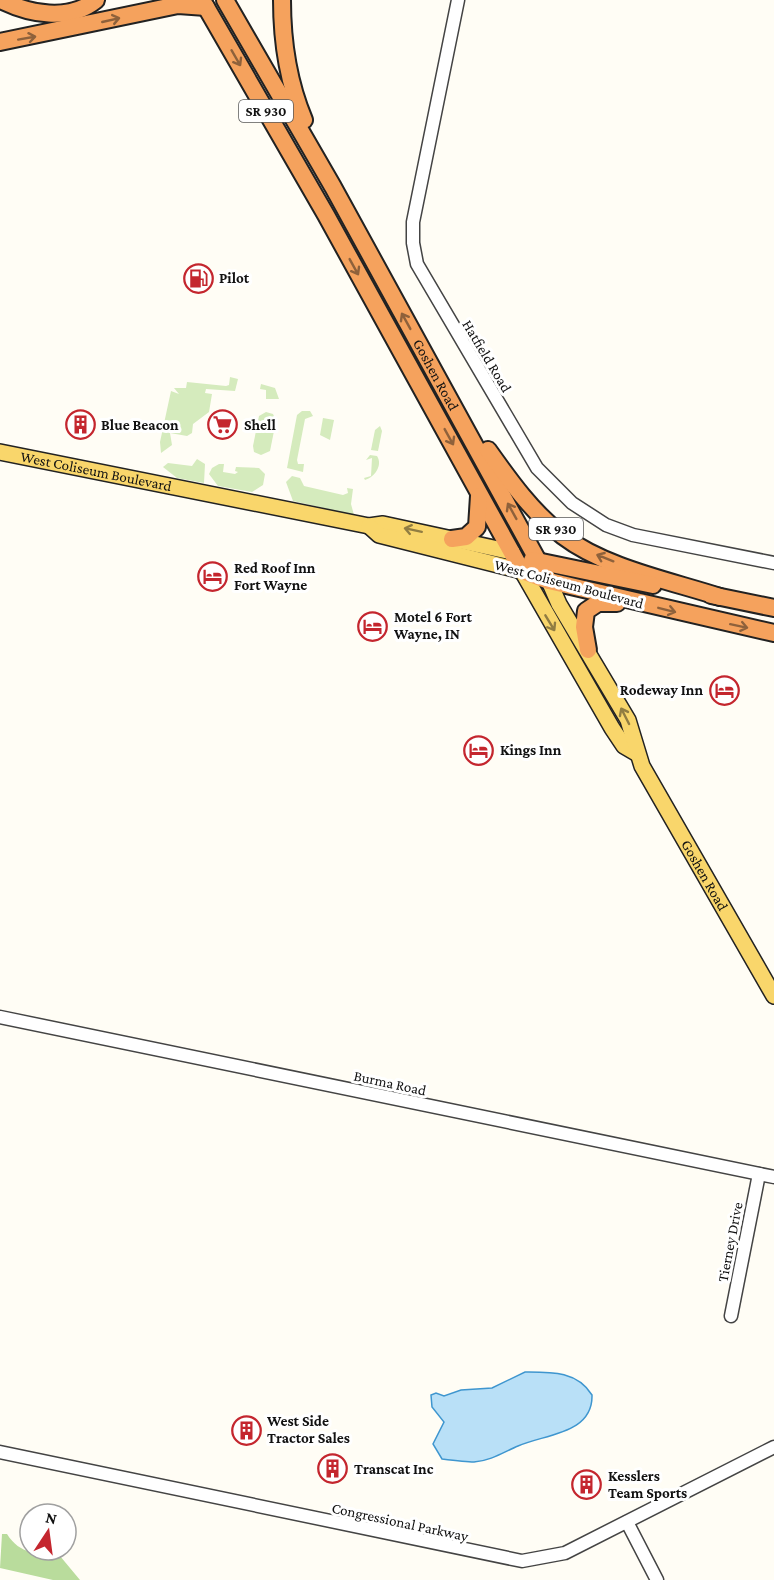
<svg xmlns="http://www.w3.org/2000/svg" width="774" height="1580" viewBox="0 0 774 1580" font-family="'Crimson Pro',serif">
	<rect width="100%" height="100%" fill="#fffdf5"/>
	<!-- green -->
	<g fill="#d5ebbd">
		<polygon points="230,377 238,379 235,391 206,389 205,393 212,394 209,412 193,424 192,433 187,436 170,433 172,445 161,453 160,442 171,391 179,394 174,388 186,388 187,382 226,386 229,385"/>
		<polygon points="261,384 275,388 279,399 266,399 266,390 260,389"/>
		<polygon points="302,411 310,411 313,416 305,419 297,460 298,464 304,464 303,472 287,468 297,415"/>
		<polygon points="266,412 273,414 276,421 270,451 261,455 254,452 253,446 259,416"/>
		<polygon points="323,418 334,420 330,440 320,435"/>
		<polygon points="380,426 382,431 378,451 371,450 375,430"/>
		<path d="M370,455L377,456C383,465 375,477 365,480L364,478L371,476L372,458L366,460Z"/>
		<polygon points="197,459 205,464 204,483 177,478 163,467 168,463 192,466"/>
		<polygon points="219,464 224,464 223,472 235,474 238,472 235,471 236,467 259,468 265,474 263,485 252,492 218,486 209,474 212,468"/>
		<polygon points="292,476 300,478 304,486 343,495 348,493 347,488 353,489 351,504 354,515 293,501 286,482"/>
	</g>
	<!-- forest -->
	<path fill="#b9dc9c" d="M2,1534H7C20,1555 38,1553 60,1556L80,1580H53L0,1568Z"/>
	<!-- water -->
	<path fill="#b9e0f7" stroke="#3f96cf" stroke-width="1.5" d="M525,1372C551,1372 577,1371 592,1395C593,1434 545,1434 518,1446C504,1452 490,1461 474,1462C467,1462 450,1460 442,1459L433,1444L444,1422L432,1407L431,1395L436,1393L444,1396L461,1390L492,1388Z"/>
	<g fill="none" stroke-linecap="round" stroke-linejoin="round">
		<defs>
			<g id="minor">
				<polyline points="458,0 413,222 413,243 417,264 537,468 572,503 606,525 633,535 774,563"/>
				<polyline points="0,1017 774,1177"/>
				<polyline points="731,1316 759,1174"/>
				<polyline points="0,1452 522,1561 565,1553 774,1447"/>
				<polyline points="627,1522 657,1580"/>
			</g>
			<g id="major">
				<path id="s1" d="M0,452L369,526L383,524L512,552"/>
				<polyline points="369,526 379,535 522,571 612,728 624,746 636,753"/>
				<path id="s2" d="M549,581L559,604L628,720L642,766L774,996"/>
			</g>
			<g id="highway">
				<path d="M1,0C29,14 69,22 96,0"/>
				<polyline points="202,0 326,215 522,571 549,581 774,633"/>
				<path id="s3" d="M225,0L333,187L549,581"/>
				<path d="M282,0C282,41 288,82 304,120"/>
				<polyline points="0,42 178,5 206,7"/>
				<path d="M488,450C510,481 532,512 563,536C605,568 671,581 720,597"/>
				<polyline points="452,539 466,537 477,527 479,496"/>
				<polyline points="532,560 653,585"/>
				<polyline points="711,595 774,608"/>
				<polyline points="588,650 584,627 586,611 598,603 617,603"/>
			</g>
		</defs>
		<!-- minor casing -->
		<use href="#minor" stroke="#444" stroke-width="15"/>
		<!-- major casing -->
		<use href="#major" stroke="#222" stroke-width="18"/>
		<!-- highway casing -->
		<use href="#highway" stroke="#222" stroke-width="20"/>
		<!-- minor -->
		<use href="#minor" stroke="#fff" stroke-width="12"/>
		<!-- major -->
		<use href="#major" stroke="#f9d66b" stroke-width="15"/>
		<!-- highway -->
		<use href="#highway" stroke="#f5a25d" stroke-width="16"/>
	</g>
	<!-- one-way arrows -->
	<defs><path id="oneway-shaft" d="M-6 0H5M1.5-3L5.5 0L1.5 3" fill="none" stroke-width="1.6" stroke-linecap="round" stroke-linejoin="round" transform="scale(1.5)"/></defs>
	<g stroke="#8e613b">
		<use href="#oneway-shaft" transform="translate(111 20) rotate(-13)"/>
		<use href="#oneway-shaft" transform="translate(27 38) rotate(-10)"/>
		<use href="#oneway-shaft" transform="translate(236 58) rotate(60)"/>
		<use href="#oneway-shaft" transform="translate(354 267) rotate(61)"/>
		<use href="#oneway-shaft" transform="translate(406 321) rotate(-119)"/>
		<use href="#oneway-shaft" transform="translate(449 437) rotate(61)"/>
		<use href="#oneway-shaft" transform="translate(512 511) rotate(-119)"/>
		<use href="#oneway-shaft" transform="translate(605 558) rotate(-158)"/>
		<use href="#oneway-shaft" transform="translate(667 610) rotate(14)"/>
		<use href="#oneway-shaft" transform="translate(739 626) rotate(12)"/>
	</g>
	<g stroke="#917d42">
		<use href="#oneway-shaft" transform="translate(413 530) rotate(-168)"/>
		<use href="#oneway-shaft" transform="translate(550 623) rotate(59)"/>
		<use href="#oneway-shaft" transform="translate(625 716) rotate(-117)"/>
	</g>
	<!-- icons -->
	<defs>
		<symbol id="fuel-ring" viewBox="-11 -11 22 22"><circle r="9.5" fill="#fff" stroke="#c4262e" stroke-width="1.5"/><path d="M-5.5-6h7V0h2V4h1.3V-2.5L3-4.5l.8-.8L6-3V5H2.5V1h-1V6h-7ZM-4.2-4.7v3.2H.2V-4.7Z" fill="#c4262e"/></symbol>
		<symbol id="building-ring" viewBox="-11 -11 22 22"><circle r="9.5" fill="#fff" stroke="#c4262e" stroke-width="1.5"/><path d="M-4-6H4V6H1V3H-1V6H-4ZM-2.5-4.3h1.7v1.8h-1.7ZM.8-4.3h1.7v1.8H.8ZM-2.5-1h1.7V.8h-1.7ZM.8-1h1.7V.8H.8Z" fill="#c4262e"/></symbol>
		<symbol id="supermarket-ring" viewBox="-11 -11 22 22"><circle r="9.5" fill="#fff" stroke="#c4262e" stroke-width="1.5"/><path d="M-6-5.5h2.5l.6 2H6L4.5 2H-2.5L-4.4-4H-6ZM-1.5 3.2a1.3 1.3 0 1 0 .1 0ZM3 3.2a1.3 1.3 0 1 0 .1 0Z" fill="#c4262e"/></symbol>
		<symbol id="hotel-ring" viewBox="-11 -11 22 22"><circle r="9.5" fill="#fff" stroke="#c4262e" stroke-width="1.5"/><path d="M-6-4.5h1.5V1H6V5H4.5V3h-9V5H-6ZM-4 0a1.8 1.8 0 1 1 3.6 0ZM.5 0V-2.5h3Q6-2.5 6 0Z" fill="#c4262e"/></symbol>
	</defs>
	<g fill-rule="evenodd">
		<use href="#fuel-ring" x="182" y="262" width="33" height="33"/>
		<use href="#building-ring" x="64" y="408" width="33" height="33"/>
		<use href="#supermarket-ring" x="206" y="408" width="33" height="33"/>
		<use href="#hotel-ring" x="196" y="560" width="33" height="33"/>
		<use href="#hotel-ring" x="356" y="610" width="33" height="33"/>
		<use href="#hotel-ring" x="708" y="674" width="33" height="33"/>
		<use href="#hotel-ring" x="462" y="734" width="33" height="33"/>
		<use href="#building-ring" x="230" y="1414" width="33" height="33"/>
		<use href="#building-ring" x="316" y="1452" width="33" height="33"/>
		<use href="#building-ring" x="570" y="1468" width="33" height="33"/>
	</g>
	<g text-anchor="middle" stroke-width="6" stroke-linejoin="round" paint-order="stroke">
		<!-- shield labels -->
		<g fill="#fff" stroke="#585858" stroke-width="1.5">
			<rect x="239" y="100" width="54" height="22" rx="4.5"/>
			<rect x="529" y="518" width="54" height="22" rx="4.5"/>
		</g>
		<g font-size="14" font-weight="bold" fill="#111">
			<text x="266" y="116">SR 930</text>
			<text x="556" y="534">SR 930</text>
		</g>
		<!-- poi labels -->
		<g font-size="15" font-weight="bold" fill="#111" stroke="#fff" text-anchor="start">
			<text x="219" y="283">Pilot</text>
			<text x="101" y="430">Blue Beacon</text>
			<text x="244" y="430">Shell</text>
			<text x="234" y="573">Red Roof Inn<tspan x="234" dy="17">Fort Wayne</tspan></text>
			<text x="394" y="622">Motel 6 Fort<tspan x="394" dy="17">Wayne, IN</tspan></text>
			<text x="703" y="695" text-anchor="end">Rodeway Inn</text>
			<text x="500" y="755">Kings Inn</text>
			<text x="267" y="1426">West Side<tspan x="267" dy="17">Tractor Sales</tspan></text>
			<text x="354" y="1474">Transcat Inc</text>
			<text x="608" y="1481">Kesslers<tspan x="608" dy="17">Team Sports</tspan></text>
		</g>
		<!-- street labels -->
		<g font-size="15" fill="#111" stroke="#fff">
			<text transform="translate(487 356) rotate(59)" y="5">Hatfield Road</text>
			<text dy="5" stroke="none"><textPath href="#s3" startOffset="430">Goshen Road</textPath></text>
			<text dy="5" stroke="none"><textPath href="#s1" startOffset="98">West Coliseum Boulevard</textPath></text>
			<text transform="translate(569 584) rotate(15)" y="5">West Coliseum Boulevard</text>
			<text dy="5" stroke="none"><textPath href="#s2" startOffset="334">Goshen Road</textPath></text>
			<text transform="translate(390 1083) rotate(12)" y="5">Burma Road</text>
			<text transform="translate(730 1242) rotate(-79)" y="5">Tierney Drive</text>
			<text transform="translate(400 1522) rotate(12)" y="5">Congressional Parkway</text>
		</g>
	</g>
	<!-- north arrow -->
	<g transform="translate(48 1532) rotate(13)"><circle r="28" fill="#ffffff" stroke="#a0a0a0" stroke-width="1.5"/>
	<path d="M0-4.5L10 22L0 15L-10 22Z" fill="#c4262e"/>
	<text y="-9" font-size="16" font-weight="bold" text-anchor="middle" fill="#111111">N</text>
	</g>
</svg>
